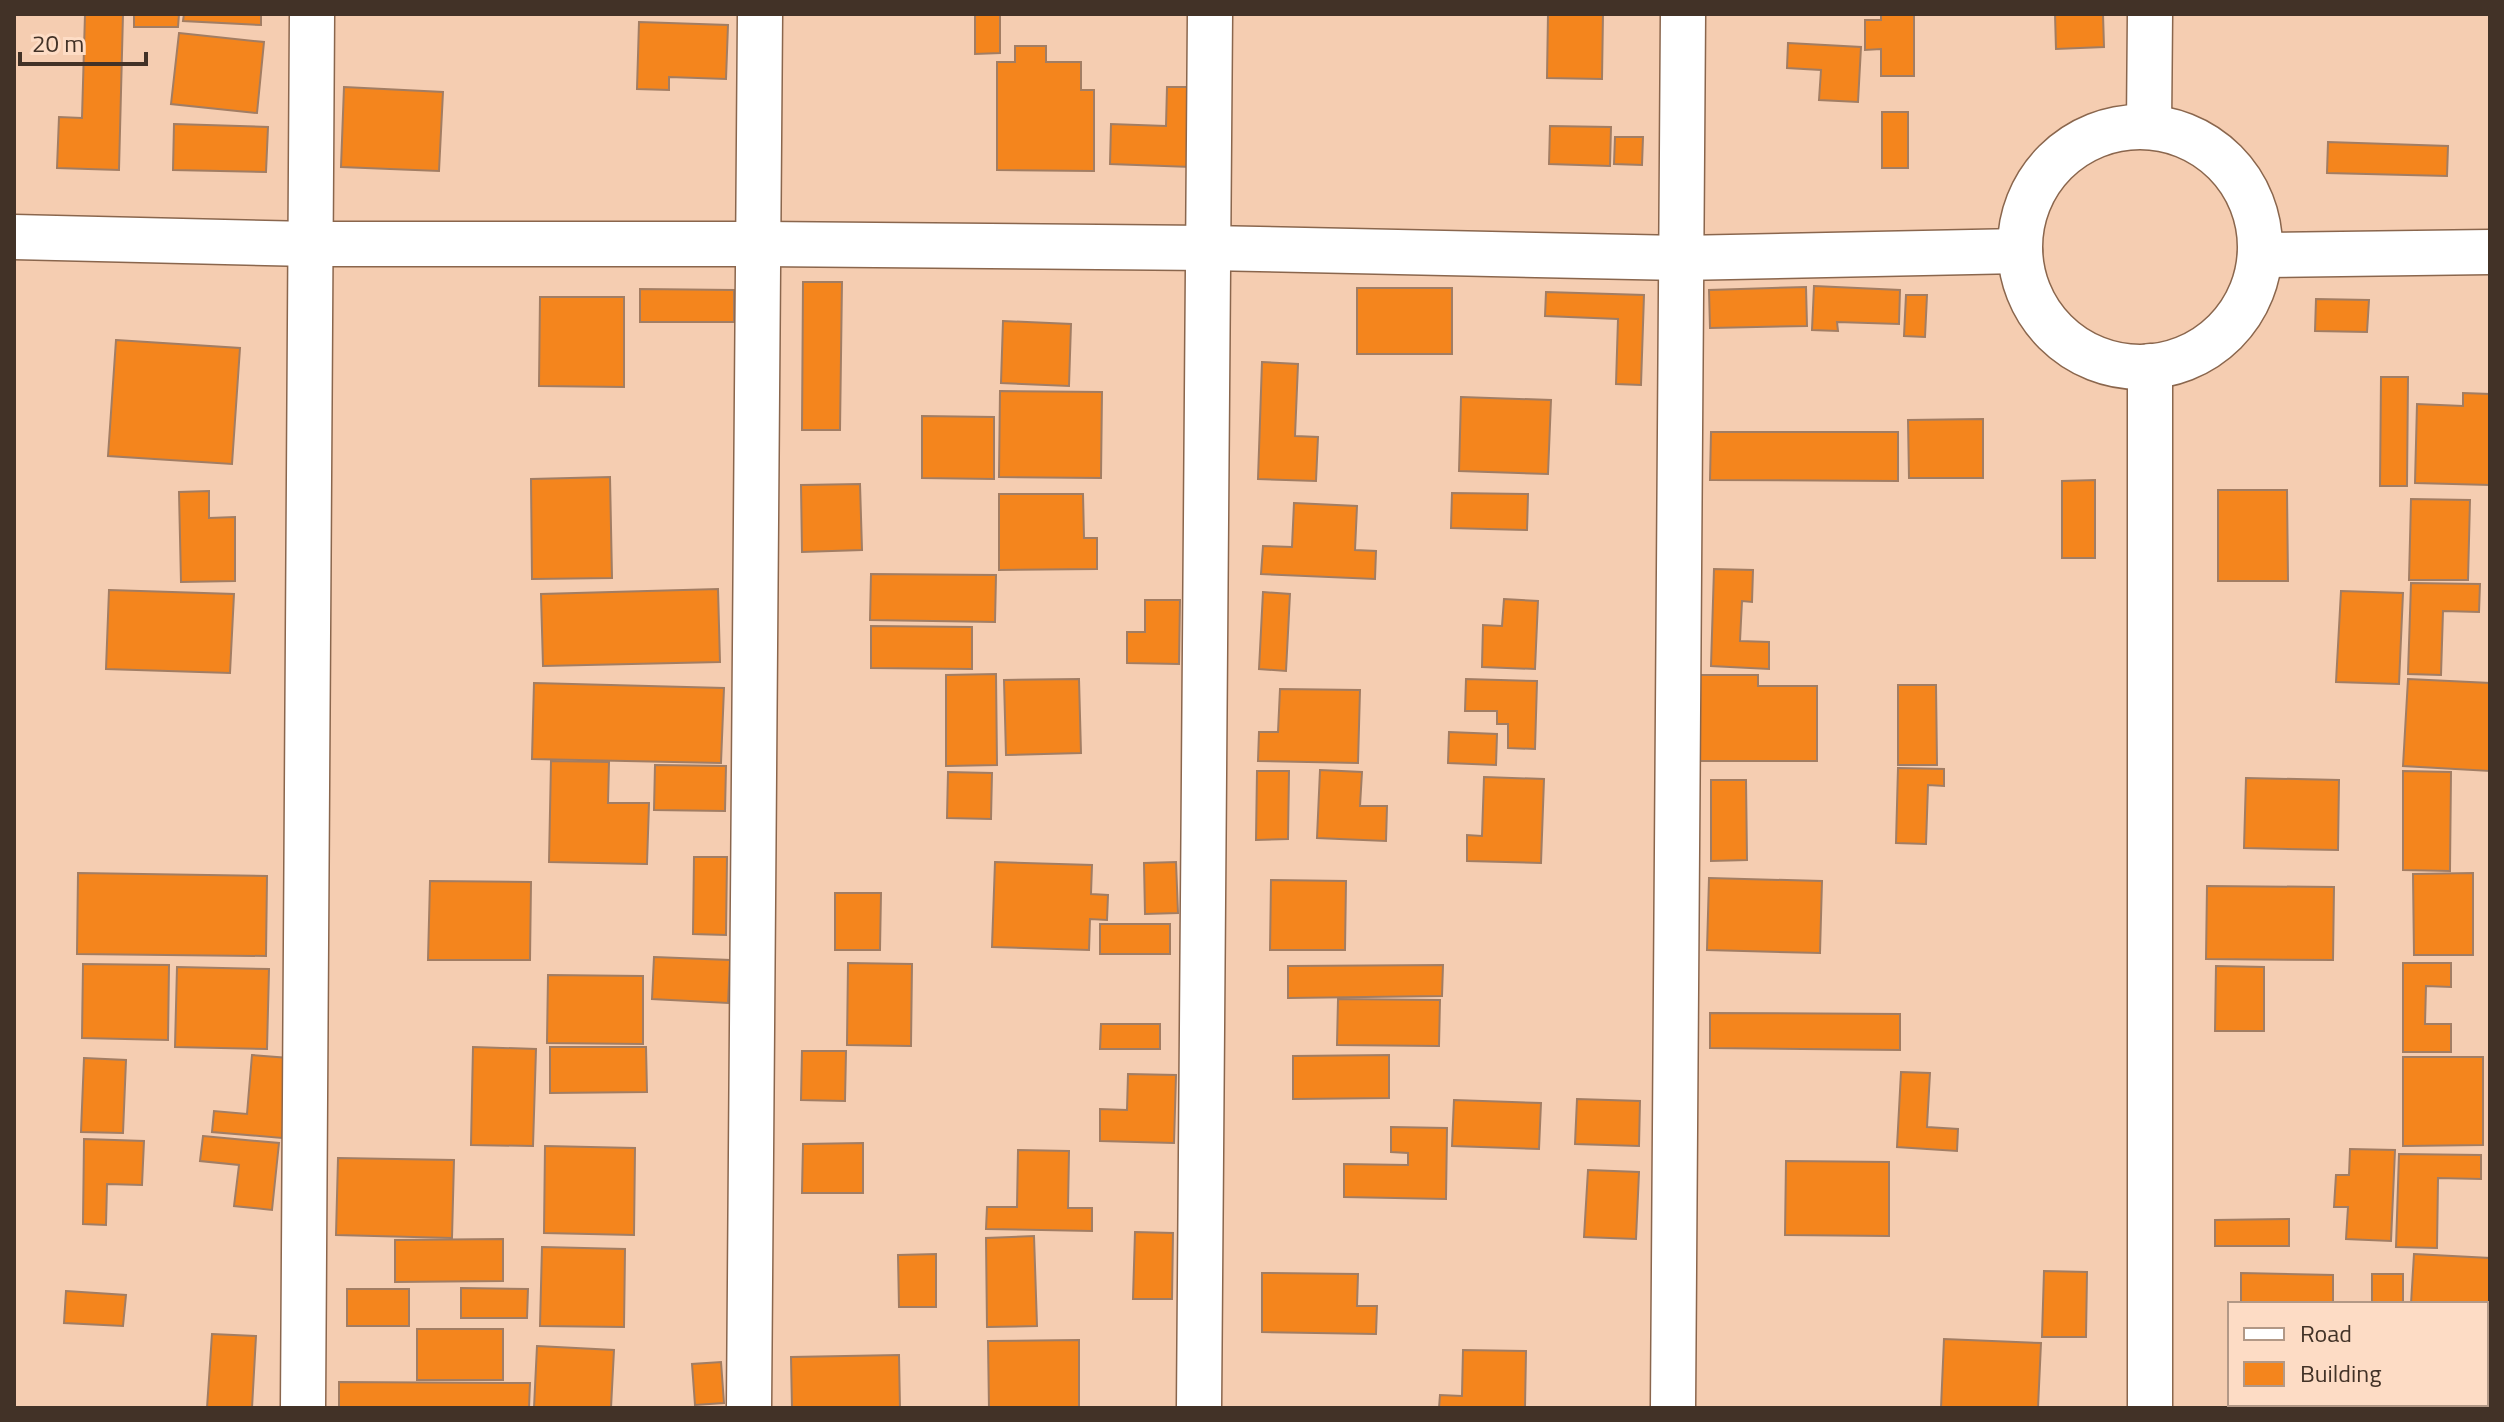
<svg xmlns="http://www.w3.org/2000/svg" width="2504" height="1422" viewBox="0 0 2504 1422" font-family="'Titillium Web',sans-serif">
	<rect width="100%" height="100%" fill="#f5cdb1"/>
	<!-- building -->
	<g fill="#f4851d" stroke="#a27d63" stroke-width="2">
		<polygon points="85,14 123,14 119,170 57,168 59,117 82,118"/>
		<polygon points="134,14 179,14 178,27 134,27"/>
		<polygon points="184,14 261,14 261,25 183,21"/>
		<polygon points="975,14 1000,14 1000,53 975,54"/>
		<polygon points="1548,14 1603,14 1602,79 1547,78"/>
		<polygon points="1881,14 1914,14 1914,76 1881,76 1881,49 1865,50 1865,20 1881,20"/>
		<polygon points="2055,14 2103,14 2104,47 2056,49"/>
		<polygon points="639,22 728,25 726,79 669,77 669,90 637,89"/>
		<polygon points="179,33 264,42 257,113 171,104"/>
		<polygon points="1788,43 1861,47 1858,102 1819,100 1821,70 1787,68"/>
		<polygon points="1015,46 1046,46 1046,62 1081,62 1081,90 1094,90 1094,171 997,170 997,62 1015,62"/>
		<polygon points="344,87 443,92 439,171 341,167"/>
		<polygon points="1167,87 1193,87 1191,167 1110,164 1111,124 1166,126"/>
		<rect x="1882" y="112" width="26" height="56"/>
		<polygon points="174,124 268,127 266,172 173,170"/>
		<polygon points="1550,126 1611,127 1610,166 1549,164"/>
		<polygon points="1615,137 1643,137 1642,165 1614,164"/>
		<polygon points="2328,142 2448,146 2447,176 2327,173"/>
		<polygon points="803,282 842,282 840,430 802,430"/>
		<polygon points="1814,286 1900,290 1899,324 1837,322 1838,331 1812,330"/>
		<polygon points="1806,287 1807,326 1710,328 1709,290"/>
		<rect x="1357" y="288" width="95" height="66"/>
		<polygon points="640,289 734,290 734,322 640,322"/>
		<polygon points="1546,292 1644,295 1641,385 1616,384 1618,319 1545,316"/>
		<polygon points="1906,295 1927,295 1925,337 1904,336"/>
		<polygon points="540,297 624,297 624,387 539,386"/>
		<polygon points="2316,299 2369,300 2367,332 2315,331"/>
		<polygon points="1003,321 1071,324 1069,386 1001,383"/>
		<polygon points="116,340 240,348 232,464 108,456"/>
		<polygon points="1262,362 1298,364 1295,436 1318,437 1316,481 1258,479"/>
		<polygon points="2381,377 2408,377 2407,486 2380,486"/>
		<polygon points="1000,391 1102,392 1101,478 999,477"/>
		<polygon points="2463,393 2490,394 2490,485 2415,483 2417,404 2463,406"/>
		<polygon points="1461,397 1551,400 1548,474 1459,471"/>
		<polygon points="922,416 994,417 994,479 922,478"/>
		<polygon points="1983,419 1983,478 1909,478 1908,420"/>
		<polygon points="1711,432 1898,432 1898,481 1710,480"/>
		<polygon points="610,477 612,578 532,579 531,479"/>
		<polygon points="2095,480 2095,558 2062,558 2062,481"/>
		<polygon points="860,484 862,550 802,552 801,485"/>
		<polygon points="2218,490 2287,490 2288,581 2218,581"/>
		<polygon points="209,491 209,518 235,517 235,581 181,582 179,492"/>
		<polygon points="1452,493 1528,494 1527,530 1451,528"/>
		<polygon points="999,494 1083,494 1084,538 1097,538 1097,569 999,570"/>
		<polygon points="2411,499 2470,500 2468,580 2409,580"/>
		<polygon points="1294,503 1357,506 1355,550 1376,551 1375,579 1261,574 1263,546 1292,547"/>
		<polygon points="1714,569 1753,570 1752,602 1742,601 1740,641 1769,642 1769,669 1711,666"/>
		<polygon points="871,574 996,575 995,622 870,620"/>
		<polygon points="2411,583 2480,584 2479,612 2443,611 2441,675 2408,674"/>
		<polygon points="718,589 720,662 543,666 541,594"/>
		<polygon points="109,590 234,594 230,673 106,669"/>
		<polygon points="2341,591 2403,593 2399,684 2336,682"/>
		<polygon points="1263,592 1290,594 1286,671 1259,669"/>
		<polygon points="1504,599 1538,601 1535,669 1482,667 1483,625 1502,626"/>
		<polygon points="1145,600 1180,600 1179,664 1127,663 1127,632 1145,632"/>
		<polygon points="871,626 972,627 972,669 871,668"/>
		<polygon points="996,674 997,765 946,766 946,675"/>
		<polygon points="1698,675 1758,675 1758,686 1817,686 1817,761 1698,761"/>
		<polygon points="1079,679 1081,753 1006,755 1004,680"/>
		<polygon points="1466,679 1537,681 1535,749 1508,748 1508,724 1497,724 1497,711 1465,711"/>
		<polygon points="2408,679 2490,683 2490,771 2403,766"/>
		<polygon points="534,683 724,688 721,763 532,759"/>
		<polygon points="1898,685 1936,685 1937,765 1898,765"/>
		<polygon points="1280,689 1360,690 1358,763 1258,761 1259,732 1278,732"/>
		<polygon points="1449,732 1497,734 1496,765 1448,763"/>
		<polygon points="551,761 609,762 608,803 649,803 647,864 549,862"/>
		<polygon points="655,765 726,766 725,811 654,810"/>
		<polygon points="1898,768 1944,769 1944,786 1928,785 1926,844 1896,843"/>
		<polygon points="1320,770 1362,772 1360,806 1387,806 1386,841 1317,838"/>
		<polygon points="1257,771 1289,771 1288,839 1256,840"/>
		<polygon points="2403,771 2451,772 2450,871 2403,870"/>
		<polygon points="948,772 992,773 991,819 947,818"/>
		<polygon points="1484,777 1544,779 1541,863 1467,861 1467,835 1482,836"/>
		<polygon points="2246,778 2339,780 2338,850 2244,848"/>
		<polygon points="1711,780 1746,780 1747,860 1711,861"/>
		<polygon points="694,857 727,857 726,935 693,934"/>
		<polygon points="995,862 1092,865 1091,894 1108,895 1107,920 1090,919 1089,950 992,947"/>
		<polygon points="1176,862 1178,913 1145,914 1144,863"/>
		<polygon points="78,873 267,876 266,956 77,954"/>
		<polygon points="2473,873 2473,955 2414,955 2413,874"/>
		<polygon points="1709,878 1822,881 1820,953 1707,950"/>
		<polygon points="1271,880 1346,881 1345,950 1270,950"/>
		<polygon points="430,881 531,882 530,960 428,960"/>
		<polygon points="2207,886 2334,887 2333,960 2206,959"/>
		<polygon points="835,893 881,893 880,950 835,950"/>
		<rect x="1100" y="924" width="70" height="30"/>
		<polygon points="654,957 730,960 728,1003 652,999"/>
		<polygon points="848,963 912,964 911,1046 847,1045"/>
		<polygon points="2403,963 2451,963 2451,987 2426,986 2425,1024 2451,1024 2451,1052 2403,1052"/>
		<polygon points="83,964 169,965 168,1040 82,1038"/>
		<polygon points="1443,965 1442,996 1288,998 1288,966"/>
		<polygon points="2216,966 2264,967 2264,1031 2215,1031"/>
		<polygon points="177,967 269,969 267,1049 175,1047"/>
		<polygon points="548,975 643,976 643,1044 547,1043"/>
		<polygon points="1338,999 1440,1000 1439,1046 1337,1045"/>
		<polygon points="1710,1013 1900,1014 1900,1050 1710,1048"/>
		<polygon points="1101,1024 1160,1024 1160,1049 1100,1049"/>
		<polygon points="473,1047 536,1049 533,1146 471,1145"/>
		<polygon points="550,1047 646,1047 647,1092 550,1093"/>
		<polygon points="802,1051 846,1051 845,1101 801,1100"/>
		<polygon points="252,1055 289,1058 282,1138 212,1132 214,1111 247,1114"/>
		<polygon points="1389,1055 1389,1098 1293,1099 1293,1056"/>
		<polygon points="2403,1057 2483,1057 2483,1145 2403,1146"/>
		<polygon points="84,1058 126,1060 123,1133 81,1132"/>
		<polygon points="1901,1072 1930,1073 1927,1127 1958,1129 1957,1151 1897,1147"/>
		<polygon points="1128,1074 1176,1075 1174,1143 1100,1141 1100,1109 1127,1110"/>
		<polygon points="1577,1099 1640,1101 1639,1146 1575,1144"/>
		<polygon points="1454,1100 1541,1103 1539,1149 1452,1146"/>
		<polygon points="1391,1127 1447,1128 1446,1199 1344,1197 1344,1164 1408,1165 1408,1153 1391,1152"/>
		<polygon points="203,1136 279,1143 272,1210 234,1206 239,1165 200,1161"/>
		<polygon points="84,1139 144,1141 142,1185 107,1184 106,1225 83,1224"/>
		<polygon points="863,1143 863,1193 802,1193 803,1144"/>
		<polygon points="545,1146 635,1148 634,1235 544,1233"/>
		<polygon points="2350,1149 2395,1150 2391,1241 2346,1239 2348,1207 2334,1207 2336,1175 2349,1175"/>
		<polygon points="1018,1150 1069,1151 1068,1208 1092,1208 1092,1231 986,1229 987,1207 1017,1207"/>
		<polygon points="2399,1154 2481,1155 2481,1179 2438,1178 2437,1248 2396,1247"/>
		<polygon points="338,1158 454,1160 452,1238 336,1235"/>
		<polygon points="1786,1161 1889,1162 1889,1236 1785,1235"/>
		<polygon points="1588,1170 1639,1172 1636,1239 1584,1237"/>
		<polygon points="2289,1219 2289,1246 2215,1246 2215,1220"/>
		<polygon points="1135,1232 1173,1233 1172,1299 1133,1299"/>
		<polygon points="1034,1236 1037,1326 987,1327 986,1238"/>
		<polygon points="503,1239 503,1281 395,1282 395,1240"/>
		<polygon points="542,1247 625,1249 624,1327 540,1326"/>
		<polygon points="936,1254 936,1307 899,1307 898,1255"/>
		<polygon points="2414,1254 2490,1258 2490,1338 2486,1337 2486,1304 2411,1304"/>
		<polygon points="2044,1271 2087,1272 2086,1337 2042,1337"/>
		<polygon points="1262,1273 1358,1274 1357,1306 1377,1306 1376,1334 1262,1332"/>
		<polygon points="2241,1273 2333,1275 2333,1304 2241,1304"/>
		<rect x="2372" y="1274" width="31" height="30"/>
		<polygon points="461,1288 528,1289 527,1318 461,1318"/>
		<rect x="347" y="1289" width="62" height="37"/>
		<polygon points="66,1291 126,1295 123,1326 64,1323"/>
		<rect x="417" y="1329" width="86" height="51"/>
		<polygon points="212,1334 256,1336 252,1408 207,1408"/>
		<polygon points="1944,1339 2041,1343 2038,1408 1941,1408"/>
		<polygon points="1079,1340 1079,1408 989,1408 988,1341"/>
		<polygon points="537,1346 614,1350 611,1408 534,1408"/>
		<polygon points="1463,1350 1526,1351 1525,1408 1439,1408 1440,1395 1462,1396"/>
		<polygon points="899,1355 900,1408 792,1408 791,1357"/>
		<polygon points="721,1362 724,1403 695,1405 692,1364"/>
		<polygon points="339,1382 530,1383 529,1408 339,1408"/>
		<rect x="2408" y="1404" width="75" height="4"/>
	</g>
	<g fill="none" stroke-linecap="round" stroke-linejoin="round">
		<defs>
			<g id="minor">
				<polyline points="2149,126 2150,14"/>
				<circle cx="2140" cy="247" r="120"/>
				<polyline points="14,237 310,244 758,244 1208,248 1681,258 2020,251"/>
				<polyline points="2260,255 2490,252"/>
				<polyline points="303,1408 312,14"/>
				<polyline points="749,1408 760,14"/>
				<polyline points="1199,1408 1210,14"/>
				<polyline points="1673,1408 1683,14"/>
				<polyline points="2150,1408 2150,366"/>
			</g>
		</defs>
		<!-- minor casing -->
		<use href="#minor" stroke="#8a664d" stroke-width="47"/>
		<!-- minor -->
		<use href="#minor" stroke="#fff" stroke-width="44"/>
	</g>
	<!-- border -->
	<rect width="2504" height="1422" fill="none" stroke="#423227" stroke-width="32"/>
	<!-- legend -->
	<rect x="2228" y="1302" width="260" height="104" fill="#fddcc5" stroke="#b29886" stroke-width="2"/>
	<rect x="2244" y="1328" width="40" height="12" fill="#ffffff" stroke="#b29886" stroke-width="2"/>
	<text x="2300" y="1342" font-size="24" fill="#423227">Road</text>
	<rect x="2244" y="1362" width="40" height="24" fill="#f4851d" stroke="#b29886" stroke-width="2"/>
	<text x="2300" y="1382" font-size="24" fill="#423227">Building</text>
	<!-- scale -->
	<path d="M20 52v12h126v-12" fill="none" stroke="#423227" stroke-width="4"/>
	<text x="32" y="52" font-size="24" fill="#423227" stroke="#fddcc5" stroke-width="6" paint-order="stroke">20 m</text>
</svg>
